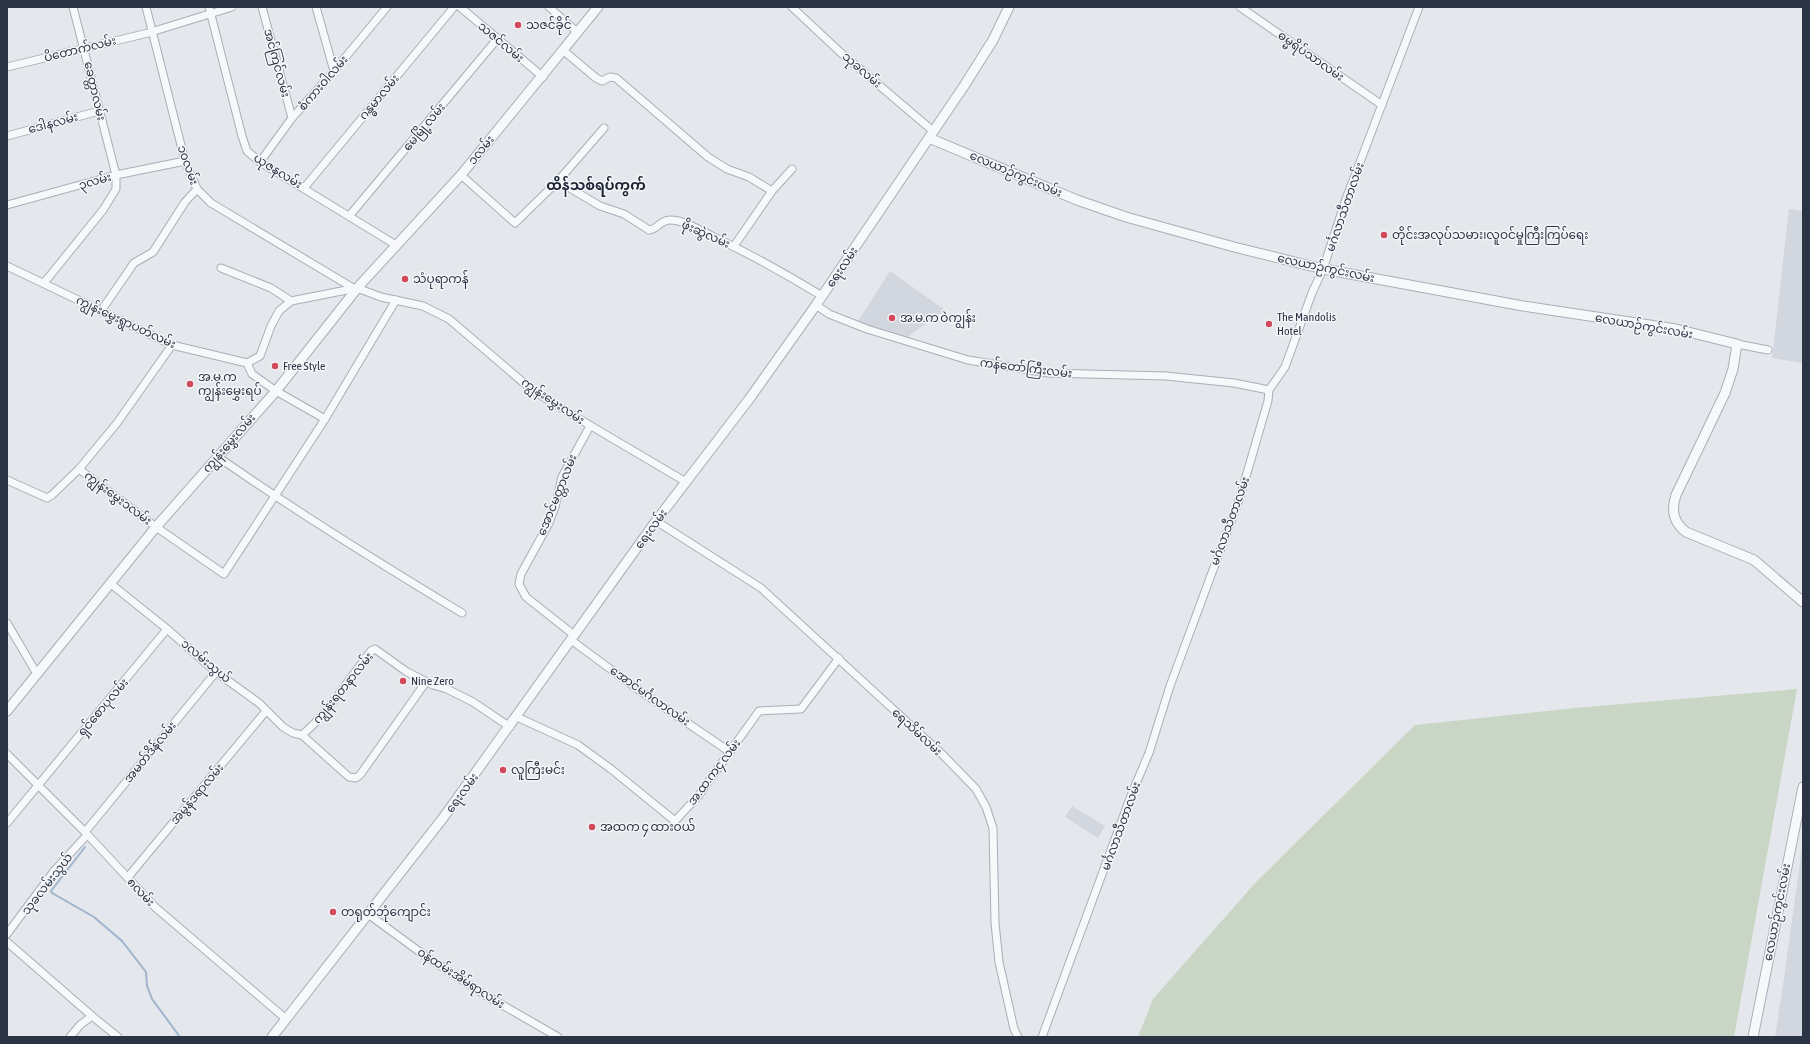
<svg xmlns="http://www.w3.org/2000/svg" width="1810" height="1044" viewBox="0 0 1810 1044" font-family="'Asap Condensed','Noto Sans Myanmar',sans-serif">
	<rect width="100%" height="100%" fill="#e4e7ec"/>
	<!-- built -->
	<g fill="#d2d6de">
		<polygon points="1789,209 1803,211 1803,363 1772,358"/>
		<polygon points="890,271 945,310 906,338 857,323"/>
		<polygon points="1072,806 1105,826 1098,838 1065,817"/>
		<polygon points="1803,841 1803,1037 1775,1037 1783,985"/>
	</g>
	<!-- green -->
	<polygon fill="#c9d6c5" points="1797,689 1734,1037 1138,1037 1153,999 1256,882 1415,725 1575,708"/>
	<g fill="none" stroke-linecap="round" stroke-linejoin="round">
		<!-- stream -->
		<polyline stroke="#9fb4cc" stroke-width="2" points="85,847 51,891 52,893 94,917 122,941 146,972 147,986 152,999 180,1037"/>
		<defs>
			<g id="minor">
				<polyline points="146,7 185,161 197,189 211,203 353,288"/>
				<polyline points="209,7 242,136 247,151 260,162 396,245"/>
				<polyline points="262,7 292,118"/>
				<polyline points="316,7 334,71"/>
				<polyline points="460,7 543,77"/>
				<polyline points="549,7 578,33"/>
				<polyline points="792,7 840,52 933,131"/>
				<polyline points="1240,7 1382,105"/>
				<polyline points="564,51 596,78 602,81 610,77 616,78 708,157 727,169 749,177 772,191"/>
				<polyline points="7,67 148,33 232,7"/>
				<polyline points="7,136 99,111"/>
				<polyline points="260,162 292,118 334,71 387,7"/>
				<path d="M461,175L515,223L558,181L600,206L624,214L649,230C657,230 660,220 670,220C684,220 700,230 712,236C750,254 786,274 822,296"/>
				<polyline points="558,181 604,128"/>
				<polyline points="304,188 454,7"/>
				<polyline points="7,205 116,175 185,161"/>
				<polyline points="350,215 498,38"/>
				<polyline points="734,246 772,191 792,169"/>
				<polyline points="7,266 172,345 247,363 260,356 271,326 279,311 291,301 357,288 381,297 423,306 449,319 532,390 581,420 686,482"/>
				<polyline points="221,268 271,288 291,301"/>
				<polyline points="44,283 103,210 116,189 116,175 73,7"/>
				<polyline points="816,305 829,314 867,329 968,360 1048,373 1166,376 1234,383 1269,390"/>
				<polyline points="101,311 134,263 153,252 185,202 197,189"/>
				<polyline points="1737,344 1768,350"/>
				<polyline points="247,363 252,374 276,391 325,419"/>
				<path d="M218,457C297,512 379,563 462,613"/>
				<polyline points="79,469 156,527 224,574 325,419 396,300"/>
				<polyline points="7,480 47,498 52,495 79,469 117,423 172,345"/>
				<polyline points="656,521 761,588 942,754 976,789 986,807 993,828 995,923 999,962 1014,1029 1018,1037"/>
				<polyline points="111,584 167,629 216,672 259,703 283,727 293,733 302,735 349,777 356,778 360,775 426,682"/>
				<polyline points="7,623 37,674"/>
				<polyline points="574,635 526,597 519,584 521,574 549,523 555,507 562,477 590,426"/>
				<polyline points="571,640 636,688 730,752"/>
				<polyline points="517,717 578,745 611,769 675,821 699,795 759,711 801,709 839,658"/>
				<path d="M302,735C329,712 349,679 371,651L375,649L407,672L433,685L447,689L473,702L510,727"/>
				<polyline points="7,754 85,832 155,907 286,1019"/>
				<polyline points="7,823 167,629"/>
				<polyline points="85,832 216,672"/>
				<polyline points="128,877 266,711"/>
				<polyline points="368,914 424,955 485,995 558,1037"/>
				<polyline points="7,934 54,871 87,835"/>
				<polyline points="7,942 92,1016"/>
				<polyline points="70,1037 80,1025 92,1016 118,1037"/>
				<polyline points="1042,1037 1132,793 1149,753 1170,686 1240,497 1268,401 1269,390 1285,367 1312,293 1323,269 1346,199 1419,7"/>
			</g>
			<g id="tertiary">
				<path d="M929,138L1077,200L1126,217L1234,247L1323,269L1523,306L1676,329L1737,344L1733,369L1725,393L1676,495C1671,510 1673,522 1686,532L1754,560L1803,602"/>
				<polyline points="7,711 156,527 276,391 359,286 461,175 598,7"/>
				<polyline points="272,1037 443,818 656,521 750,398 816,305 964,86 993,40 1009,7"/>
				<polyline points="1753,1037 1803,787"/>
			</g>
		</defs>
		<!-- minor casing -->
		<use href="#minor" stroke="#a9aeb7" stroke-width="9"/>
		<!-- tertiary casing -->
		<use href="#tertiary" stroke="#a9aeb7" stroke-width="11"/>
		<!-- minor -->
		<use href="#minor" stroke="#f7f8fa" stroke-width="7"/>
		<!-- tertiary -->
		<use href="#tertiary" stroke="#f7f8fa" stroke-width="9"/>
	</g>
	<!-- markers -->
	<g fill="#d1495b" stroke="#f4f6f9" stroke-width="1.5">
		<circle cx="518" cy="25" r="4"/>
		<circle cx="1384" cy="235" r="4"/>
		<circle cx="405" cy="279" r="4"/>
		<circle cx="892" cy="318" r="4"/>
		<circle cx="1269" cy="324" r="4"/>
		<circle cx="275" cy="366" r="4"/>
		<circle cx="190" cy="384" r="4"/>
		<circle cx="403" cy="681" r="4"/>
		<circle cx="503" cy="770" r="4"/>
		<circle cx="592" cy="827" r="4"/>
		<circle cx="333" cy="912" r="4"/>
	</g>
	<g text-anchor="middle" stroke-width="3" stroke-linejoin="round" paint-order="stroke">
		<!-- poi labels -->
		<g font-size="12" fill="#2b3445" stroke="#f4f6f9" text-anchor="start">
			<text x="526" y="29">သဇင်ခိုင်</text>
			<text x="1392" y="239">တိုင်းအလုပ်သမား၊လူဝင်မှုကြီးကြပ်ရေး</text>
			<text x="413" y="283">သံပုရာကန်</text>
			<text x="1277" y="321">The Mandolis<tspan x="1277" dy="14">Hotel</tspan></text>
			<text x="900" y="322">အ.မ.က ဝဲကျွန်း</text>
			<text x="283" y="370">Free Style</text>
			<text x="198" y="381">အ.မ.က<tspan x="198" dy="14">ကျွန်းမွှေးရပ်</tspan></text>
			<text x="411" y="685">Nine Zero</text>
			<text x="511" y="774">လူကြီးမင်း</text>
			<text x="600" y="831">အထက ၄ ထားဝယ်</text>
			<text x="341" y="916">တရုတ်ဘုံကျောင်း</text>
		</g>
		<!-- street labels -->
		<g font-size="12" fill="#2b3445" stroke="#f4f6f9">
			<text transform="translate(501 42) rotate(40)" y="4">သဇင်လမ်း</text>
			<text transform="translate(80 49) rotate(-14)" y="4">ပိတောက်လမ်း</text>
			<text transform="translate(1311 56) rotate(35)" y="4">ဓမ္မရိပ်သာလမ်း</text>
			<text transform="translate(277 63) rotate(75)" y="4">အင်ကြင်လမ်း</text>
			<text transform="translate(862 70) rotate(41)" y="4">သုခလမ်း</text>
			<text transform="translate(323 83) rotate(-49)" y="4">စံကားဝါလမ်း</text>
			<text transform="translate(95 91) rotate(77)" y="4">ခေတ္တာလမ်း</text>
			<text transform="translate(379 97) rotate(-50)" y="4">ဂန္ဓမာလမ်း</text>
			<text transform="translate(53 123) rotate(-15)" y="4">ဒေါနလမ်း</text>
			<text transform="translate(424 127) rotate(-50)" y="4">မေမြို့လမ်း</text>
			<text transform="translate(481 150) rotate(-51)" y="4">၁လမ်း</text>
			<text transform="translate(188 165) rotate(71)" y="4">၁၀လမ်း</text>
			<text transform="translate(278 171) rotate(32)" y="4">ယုဇနလမ်း</text>
			<text transform="translate(1016 174) rotate(23)" y="4">လေယာဉ်ကွင်းလမ်း</text>
			<text transform="translate(95 181) rotate(-16)" y="4">၃လမ်း</text>
			<text transform="translate(1345 207) rotate(-71)" y="4">မင်္ဂလာသီတာလမ်း</text>
			<text transform="translate(706 234) rotate(24)" y="4">ဖိုးဆွဲလမ်း</text>
			<text transform="translate(842 267) rotate(-56)" y="4">ရေးလမ်း</text>
			<text transform="translate(1326 268) rotate(12)" y="4">လေယာဉ်ကွင်းလမ်း</text>
			<text transform="translate(126 322) rotate(25)" y="4">ကျွန်းမွှေးရွာပတ်လမ်း</text>
			<text transform="translate(1644 326) rotate(10)" y="4">လေယာဉ်ကွင်းလမ်း</text>
			<text transform="translate(1026 368) rotate(7)" y="4">ကန်တော်ကြီးလမ်း</text>
			<text transform="translate(553 401) rotate(34)" y="4">ကျွန်းမွှေးလမ်း</text>
			<text transform="translate(229 443) rotate(-49)" y="4">ကျွန်းမွှေးလမ်း</text>
			<text transform="translate(557 495) rotate(-68)" y="4">အောင်မတ္တာလမ်း</text>
			<text transform="translate(118 498) rotate(37)" y="4">ကျွန်းမွှေး၁လမ်း</text>
			<text transform="translate(1230 521) rotate(-70)" y="4">မင်္ဂလာသီတာလမ်း</text>
			<text transform="translate(651 529) rotate(-54)" y="4">ရေးလမ်း</text>
			<text transform="translate(206 661) rotate(40)" y="4">၁လမ်းသွယ်</text>
			<text transform="translate(343 688) rotate(-51)" y="4">ကျွန်းရတနာလမ်း</text>
			<text transform="translate(650 696) rotate(35)" y="4">အောင်မင်္ဂလာလမ်း</text>
			<text transform="translate(103 707) rotate(-50)" y="4">ရှင်စောပုလမ်း</text>
			<text transform="translate(917 732) rotate(43)" y="4">ရေသိမ်လမ်း</text>
			<text transform="translate(150 752) rotate(-51)" y="4">အမတ်ဒိန်လမ်း</text>
			<text transform="translate(714 772) rotate(-53)" y="4">အ.ထ.က၄ လမ်း</text>
			<text transform="translate(462 793) rotate(-54)" y="4">ရေးလမ်း</text>
			<text transform="translate(197 794) rotate(-50)" y="4">အဲမွန်ဒရာလမ်း</text>
			<text transform="translate(1121 826) rotate(-70)" y="4">မင်္ဂလာသီတာလမ်း</text>
			<text transform="translate(47 884) rotate(-52)" y="4">သုခလမ်းသွယ်</text>
			<text transform="translate(141 892) rotate(47)" y="4">၈လမ်း</text>
			<text transform="translate(1777 912) rotate(-79)" y="4">လေယာဉ်ကွင်းလမ်း</text>
			<text transform="translate(461 978) rotate(33)" y="4">၀န်ထမ်းအိမ်ရာလမ်း</text>
		</g>
		<!-- quarter labels -->
		<g font-size="14" font-weight="bold" fill="#1d2536" stroke="#f4f6f9">
			<text x="596" y="190">ထိန်သစ်ရပ်ကွက်</text>
		</g>
	</g>
	<!-- border -->
	<rect width="1810" height="1044" fill="none" stroke="#2b3445" stroke-width="16"/>
</svg>
